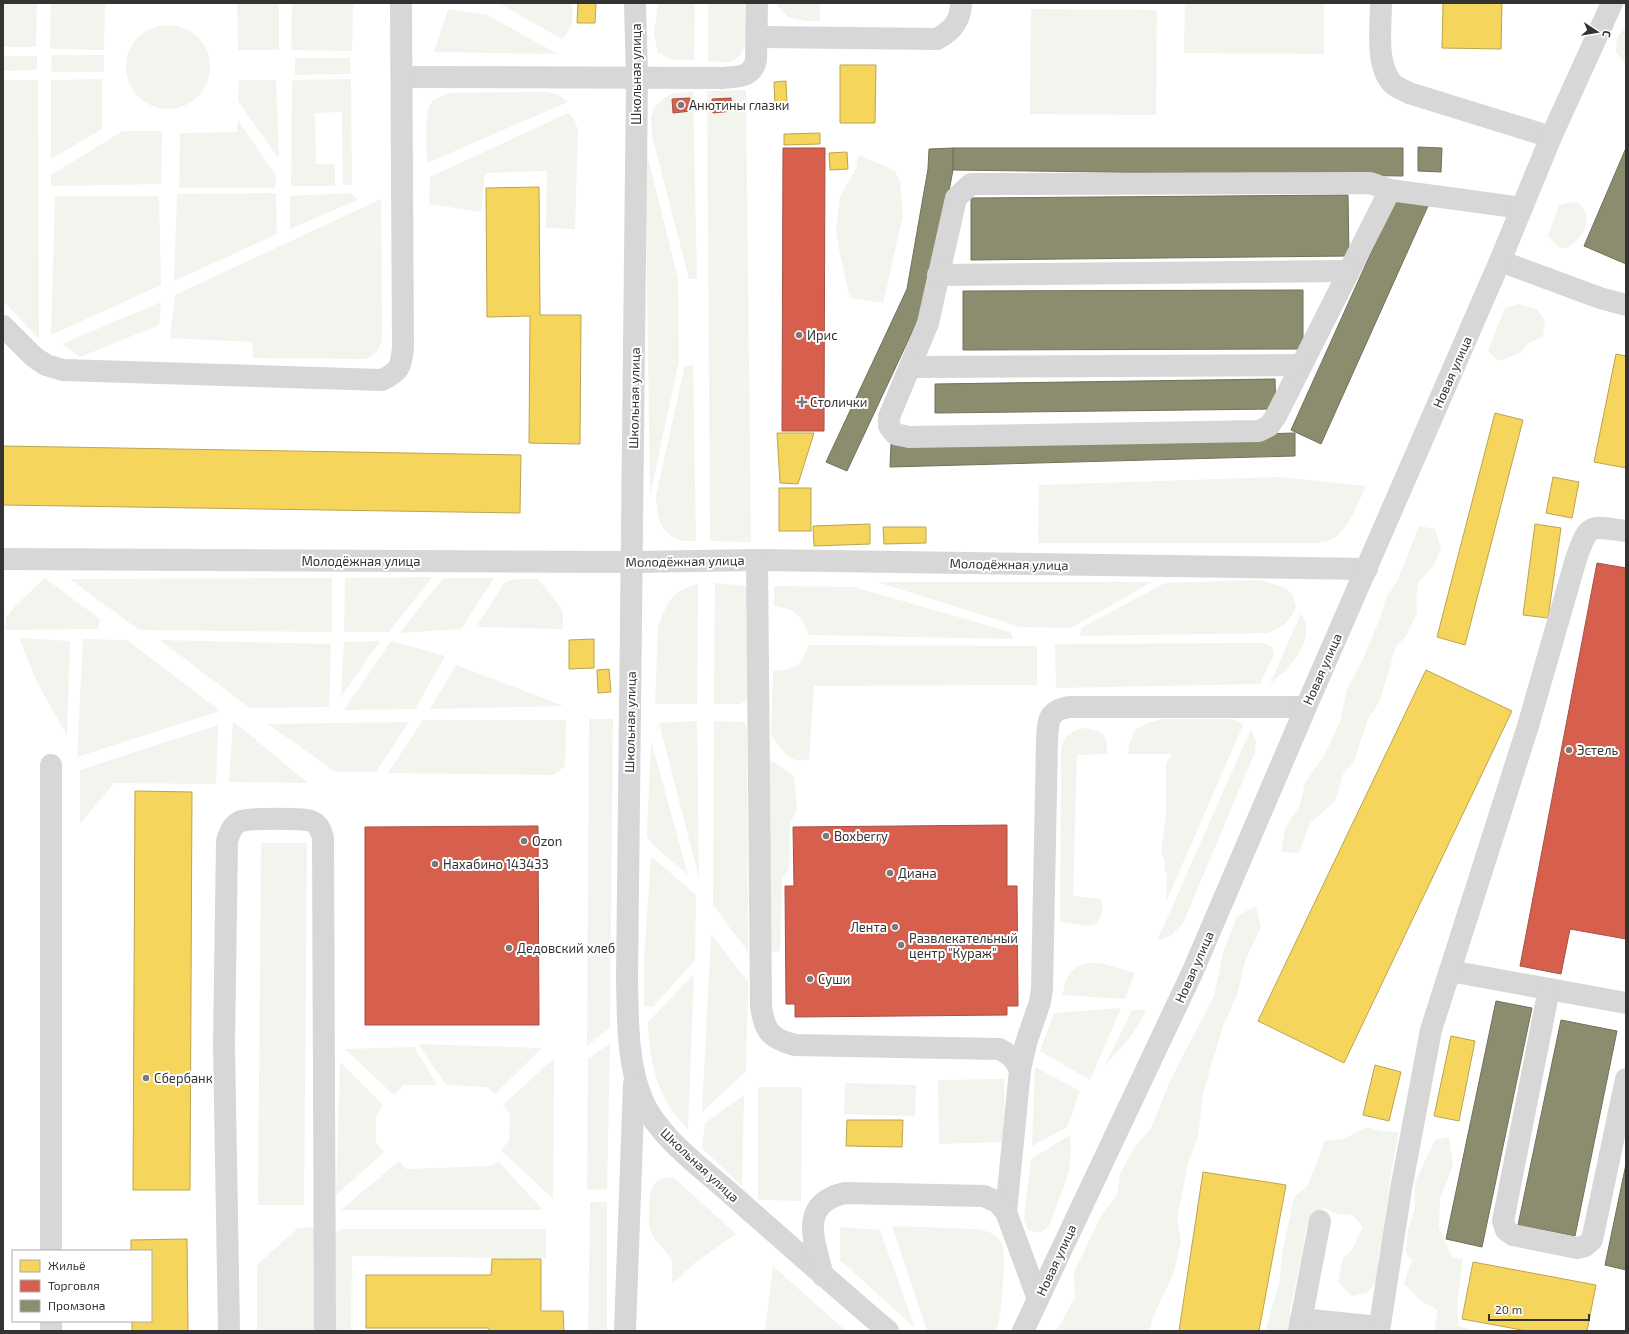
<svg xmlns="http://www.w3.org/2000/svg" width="1629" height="1334" viewBox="0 0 1629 1334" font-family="'Exo 2',sans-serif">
	<rect width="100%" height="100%" fill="#fff"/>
	<!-- green -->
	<g fill="#f1f5ed">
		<polygon points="3,3 37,3 36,47 3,47"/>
		<polygon points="51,3 105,3 104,50 50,49"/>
		<polygon points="237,3 279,3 279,50 238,50"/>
		<polygon points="292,3 353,3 352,51 291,50"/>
		<path d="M499,3H572C573,20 574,26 562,39Z"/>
		<polygon points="658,3 695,3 694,60 673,60 658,53 654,33"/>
		<path d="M708,3H747C747,18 751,58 730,62C723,63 714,61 708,61Z"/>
		<polygon points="775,3 820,3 820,21 806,21 788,17"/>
		<polygon points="1185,3 1324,3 1324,54 1184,53"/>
		<polygon points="448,9 487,15 558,54 434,52"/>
		<polygon points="1031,9 1157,10 1156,115 1030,114"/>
		<circle cx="168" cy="67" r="42"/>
		<polygon points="1626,27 1626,64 1616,52 1617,37"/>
		<polygon points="52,55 104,55 104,72 51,72"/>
		<polygon points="3,56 37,56 37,70 3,71"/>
		<polygon points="295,58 350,58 351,74 295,75"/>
		<polygon points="102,79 102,129 51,159 51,80"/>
		<polygon points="351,79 352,185 343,185 342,112 315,113 316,164 335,164 335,186 291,186 292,80"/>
		<polygon points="3,80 38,80 39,339 3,301"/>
		<polygon points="239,80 276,80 279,159 238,101"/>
		<polygon points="746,90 751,542 710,541 707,91"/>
		<path d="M545,92L559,95L568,102L427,163C427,152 425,115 429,106C433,98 442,96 450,93Z"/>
		<polygon points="693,92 697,279 689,279 652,136 651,118 654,108 663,99 674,93"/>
		<polygon points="568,113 575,121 578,130 575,229 546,228 547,171 485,173 481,212 429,204 430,177"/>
		<polygon points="238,120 276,176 275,188 179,188 180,133 237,132"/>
		<polygon points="123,131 162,131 161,184 51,186 51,175"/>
		<polygon points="645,146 678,279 679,361 650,495"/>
		<polygon points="858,155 894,170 900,181 903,216 883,303 850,298 840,255 836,230 840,196 856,169"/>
		<polygon points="276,193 277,234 174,281 177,194"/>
		<polygon points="350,193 358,200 290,229 290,196"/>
		<polygon points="55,196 159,196 161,285 51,335"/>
		<polygon points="381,199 382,340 377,352 366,359 253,358 252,342 170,338 175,295"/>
		<path d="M1573,202L1579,203L1587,215C1585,233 1582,237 1567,248L1558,247L1548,236L1559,205Z"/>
		<polygon points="161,302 159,325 80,357 62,344"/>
		<polygon points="1519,304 1537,309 1545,321 1543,336 1529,343 1520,353 1498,361 1488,351 1505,308"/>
		<path d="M685,365H693L696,541C691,541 682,542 677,539C659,532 657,513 656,496Z"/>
		<path d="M1280,477L1366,486C1358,503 1348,532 1330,540C1326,542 1321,542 1317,543H1038L1039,485Z"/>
		<polygon points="1419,526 1435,529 1441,548 1435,564 1419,581 1416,598 1417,613 1406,636 1395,648 1386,681 1379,702 1368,719 1354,761 1343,774 1335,801 1310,823 1299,853 1281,852 1285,829 1300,805 1305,783 1324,756 1340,722 1347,689 1361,664 1378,623 1386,598 1397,582"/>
		<polygon points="432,577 389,632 344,632 345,578"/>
		<polygon points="45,578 100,619 98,629 5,630 6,618 16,605"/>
		<polygon points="332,578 332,632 139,630 70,579"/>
		<polygon points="443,578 494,578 461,629 400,633"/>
		<polygon points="516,579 538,579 563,611 563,629 476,627 505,582"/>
		<path d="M1261,580L1285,588L1292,594L1296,606C1289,624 1284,626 1267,633L1080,636L1081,628L1165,583Z"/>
		<polygon points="877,582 1152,582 1071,628 1020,627"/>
		<polygon points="715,583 748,586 747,699 741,704 714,704"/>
		<path d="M698,584L697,704H655L658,627C662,616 669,596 680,591C685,587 693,586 698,584Z"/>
		<path d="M774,586L854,587L1011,632L1013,639L809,635C801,615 796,609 774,606Z"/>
		<path d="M1301,613C1303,617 1305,621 1306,625C1308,650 1287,670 1270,684Z"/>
		<polygon points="19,638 70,641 67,736 37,682"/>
		<polygon points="83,639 127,640 220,711 77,757"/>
		<polygon points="160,640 331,644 329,707 250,708"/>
		<polygon points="380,641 341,697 344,642"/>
		<polygon points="391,641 445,656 415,709 344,710"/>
		<polygon points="1264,643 1272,647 1274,654 1260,684 1056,688 1055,644"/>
		<path d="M808,645L1037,646V685L814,686L809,760C786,763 784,751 771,735L773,671C796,669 801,667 808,645Z"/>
		<polygon points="456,665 564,706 430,709"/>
		<polygon points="589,719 613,719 610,1028 587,1046"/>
		<polygon points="1164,719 1230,719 1238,721 1243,725 1166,902 1167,872 1164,870 1165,861 1161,852 1166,815 1166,764 1172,754 1128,754 1130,742 1135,730 1147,723"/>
		<polygon points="423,720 566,720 565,766 554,775 388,773"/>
		<polygon points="233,721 308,783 229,782"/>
		<polygon points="697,721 699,878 659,723"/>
		<polygon points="714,721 744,722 747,729 748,952 713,905"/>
		<polygon points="409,722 376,772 336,772 268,724"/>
		<polygon points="218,725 216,784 114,783 80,824 80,770"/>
		<path d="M1085,728C1103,731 1108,734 1107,754L1077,755L1073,896L1101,899C1104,909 1102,916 1097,924L1088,926L1060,922L1061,748C1067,734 1070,731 1085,728Z"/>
		<polygon points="1251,729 1256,742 1255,752 1183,923 1172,935 1157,941"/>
		<polygon points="651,740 688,875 654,846 647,836"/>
		<polygon points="769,759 794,776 797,809 790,824 789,869 782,879 780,951 770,952"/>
		<polygon points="261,843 307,843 304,1205 258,1205"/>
		<polygon points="651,856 696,895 695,960 653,1007 644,1006 644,960"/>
		<polygon points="1256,906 1261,927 1246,958 1237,995 1223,1026 1203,1093 1198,1137 1188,1163 1177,1218 1181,1241 1174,1272 1152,1319 1150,1331 1055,1331 1061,1323 1075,1297 1074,1272 1101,1216 1117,1195 1120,1174 1134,1148 1151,1128 1170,1081 1214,996 1223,953 1237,916"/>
		<polygon points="711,934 748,982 746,1071 702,1112"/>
		<path d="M1087,963H1100L1135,973L1125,999L1062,995C1068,976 1067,970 1087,963Z"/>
		<path d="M694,974L688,1130C657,1097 650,1066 648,1022Z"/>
		<polygon points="1121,1008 1090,1080 1040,1051 1054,1013"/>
		<path d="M1132,1010H1146C1135,1034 1123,1046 1105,1065Z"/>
		<polygon points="610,1043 607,1189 587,1190 588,1059"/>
		<polygon points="418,1044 542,1048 495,1094 487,1087 446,1085"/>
		<polygon points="414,1047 437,1085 403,1085 394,1095 345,1049"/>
		<polygon points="554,1058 553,1199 501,1150 509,1141 510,1115 503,1105"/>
		<polygon points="340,1062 383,1105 376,1116 376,1143 384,1152 336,1195"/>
		<polygon points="1035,1067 1080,1091 1067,1127 1032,1146"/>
		<polygon points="1004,1079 1005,1142 939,1144 938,1080"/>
		<polygon points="845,1083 916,1085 915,1116 844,1114"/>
		<polygon points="758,1087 802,1087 801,1201 758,1200"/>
		<polygon points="744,1095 742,1186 702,1148 705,1123"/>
		<polygon points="1366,1127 1382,1131 1399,1132 1391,1172 1383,1234 1378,1258 1381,1276 1367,1293 1352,1296 1338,1282 1343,1258 1352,1250 1363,1227 1353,1215 1338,1214 1324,1208 1306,1227 1302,1255 1290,1309 1290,1331 1265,1331 1280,1280 1282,1254 1294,1197 1308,1185 1325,1141 1344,1139"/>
		<polygon points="1070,1135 1071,1152 1069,1172 1049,1226 1039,1233 1028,1230 1024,1219 1031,1159"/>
		<polygon points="1449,1137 1453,1165 1440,1199 1439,1228 1452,1257 1463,1259 1457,1305 1459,1326 1476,1331 1435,1331 1434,1329 1438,1310 1421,1301 1404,1284 1412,1260 1406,1253 1408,1229 1415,1208 1415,1182 1435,1140"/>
		<polygon points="399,1161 406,1169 491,1166 498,1161 543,1210 341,1210"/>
		<path d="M673,1177L736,1234L697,1261L672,1284V1259C666,1251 656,1243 652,1234C648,1226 649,1218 649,1209C650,1190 651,1178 673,1177Z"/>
		<polygon points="590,1202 607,1202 607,1331 588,1331"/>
		<path d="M892,1226L975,1229C988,1231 997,1233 1003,1246C1006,1254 1001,1323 996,1331H927Z"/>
		<polygon points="316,1227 314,1331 257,1331 257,1265 298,1228"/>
		<polygon points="840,1227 880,1230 915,1328 840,1260"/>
		<polygon points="341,1229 546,1229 546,1258 352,1256 351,1331 335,1331 334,1239 336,1232"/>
		<polygon points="773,1266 846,1331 765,1331"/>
	</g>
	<!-- homes -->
	<g fill="#f6d55c" stroke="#bca450">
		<polygon points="578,3 596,3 595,23 577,23"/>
		<polygon points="1443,3 1502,3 1501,49 1442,48"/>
		<polygon points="840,65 876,65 875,123 840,123"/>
		<polygon points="786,81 787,104 775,105 774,82"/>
		<polygon points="820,133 820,144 784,145 784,134"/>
		<polygon points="847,152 848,169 830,170 829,153"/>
		<polygon points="539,187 540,315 581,315 580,444 529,443 530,316 487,317 486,188"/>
		<polygon points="1616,354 1626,356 1626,468 1594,462"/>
		<polygon points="1495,413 1523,420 1465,645 1437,637"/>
		<polygon points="777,433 814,433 798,484 780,483"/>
		<polygon points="3,446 521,455 520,513 3,505"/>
		<polygon points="1553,477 1579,482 1572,518 1546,513"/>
		<rect x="779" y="488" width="32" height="43"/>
		<polygon points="870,524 870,544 814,546 813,526"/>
		<polygon points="1535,524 1561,528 1548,618 1523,615"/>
		<polygon points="883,527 926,527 926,543 884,544"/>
		<polygon points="594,639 594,668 569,669 569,640"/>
		<polygon points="609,669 611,692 598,693 597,670"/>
		<polygon points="1426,670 1512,711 1344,1063 1258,1021"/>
		<polygon points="135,791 192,792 190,1190 133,1190"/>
		<polygon points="1451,1036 1475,1041 1459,1121 1434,1116"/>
		<polygon points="1375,1065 1401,1072 1389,1121 1363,1115"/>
		<polygon points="847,1120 903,1120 902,1147 846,1146"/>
		<polygon points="1203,1172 1286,1185 1259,1331 1179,1331"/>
		<polygon points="187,1239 188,1331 132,1331 132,1321 151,1321 151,1251 131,1251 131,1240"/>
		<polygon points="492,1259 541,1259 541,1311 563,1311 564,1331 489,1331 489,1328 366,1328 366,1275 491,1275"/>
		<polygon points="1473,1262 1596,1285 1587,1331 1527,1331 1462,1319"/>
	</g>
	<!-- shops -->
	<g fill="#d6604d" stroke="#a55245">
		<polygon points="690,98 691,111 673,113 672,99"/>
		<polygon points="731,98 732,111 713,113 712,99"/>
		<polygon points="783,148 825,148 824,431 782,431"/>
		<polygon points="1597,563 1626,568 1626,939 1570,929 1561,974 1520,966"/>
		<polygon points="1007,825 1007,886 1017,886 1018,1006 1007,1006 1007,1015 795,1017 795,1004 786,1004 785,886 794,886 793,827"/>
		<polygon points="538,826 539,1025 365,1025 365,827"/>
	</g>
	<!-- industry -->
	<g fill="#8c8c6e" stroke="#71715c">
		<polygon points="1418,147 1442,148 1441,172 1418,171"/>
		<polygon points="953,148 1403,148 1403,176 953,170"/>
		<polygon points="953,148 953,170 929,296 847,471 826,462 907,289 928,169 929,149"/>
		<polygon points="1626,148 1626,264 1584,246"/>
		<polygon points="1398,193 1428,206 1321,444 1291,430"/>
		<polygon points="1348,195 1349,256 971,260 971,198"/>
		<polygon points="1303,290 1303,349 963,350 963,291"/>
		<polygon points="1275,379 1276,409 935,413 935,384"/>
		<polygon points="1295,433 1295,456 890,467 891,444"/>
		<polygon points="1496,1001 1532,1008 1482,1247 1446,1239"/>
		<polygon points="1561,1020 1617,1031 1575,1236 1518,1225"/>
		<polygon points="1626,1164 1626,1270 1605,1265"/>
	</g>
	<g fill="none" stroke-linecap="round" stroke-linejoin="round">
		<!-- minor -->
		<g stroke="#d7d7d7" stroke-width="22">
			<path d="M635,3L637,78L627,980C628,1020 627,1062 642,1099C658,1137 701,1167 731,1194C783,1240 835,1286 888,1331"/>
			<path d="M1381,3C1381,27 1375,66 1393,84C1397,88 1404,90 1409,93L1551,137"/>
			<path d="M757,37L937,39C952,31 961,21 961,3"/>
			<path d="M402,77L723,78C739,76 752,78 756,60L757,3"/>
			<polyline points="1390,190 1276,416 1269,426 1259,431 909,437 895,434 889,426 889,417 928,323 956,198 971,184 1370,183 1390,190 1522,208"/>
			<polyline points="1500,261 1600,298 1626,305"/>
			<polyline points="938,275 1349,271"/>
			<path d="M3,326L34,357L46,365L63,370L382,380C400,371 401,367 403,348L401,3"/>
			<polyline points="910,367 1301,365"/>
			<polyline points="3,559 633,562 757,560 1367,569"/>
			<path d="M757,560L761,1006C764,1030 770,1039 795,1045L999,1049C1010,1054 1015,1059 1020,1070"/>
			<polyline points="1450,971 1626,1003"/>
			<polyline points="1549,989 1503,1221 1506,1230 1513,1235 1577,1248 1585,1246 1592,1240 1626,1079"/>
			<path d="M1006,1212L1020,1070L1026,1043L1040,1002L1042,989L1047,741C1048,721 1047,711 1069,707H1306"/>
			<polyline points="51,1251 51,765"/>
			<path d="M823,1276C815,1242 797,1204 845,1193L984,1196L997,1202L1006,1212L1038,1299"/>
			<polyline points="1301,1319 1379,1327"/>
			<polyline points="51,1331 51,1321"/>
			<path d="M229,1331L224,1045L227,841C230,832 232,825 241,821C247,818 305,818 311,821C319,824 321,831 323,838L325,1331"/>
			<polyline points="625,1331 634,1084"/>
			<polyline points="1023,1331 1192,973 1306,707 1500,261 1551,137 1612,3"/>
			<polyline points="1299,1331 1320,1221"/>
			<path d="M1379,1331L1401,1189L1431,1030L1528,726L1576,559C1589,522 1589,526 1626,531"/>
		</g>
	</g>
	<!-- markers -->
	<g fill="#7a7a7a" stroke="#fff" stroke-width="1.5">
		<circle cx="681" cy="105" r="4"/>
		<circle cx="799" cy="335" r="4"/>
		<path d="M800 396h4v4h4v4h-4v4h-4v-4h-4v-4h4z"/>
		<circle cx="1569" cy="750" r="4"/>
		<circle cx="826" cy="836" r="4"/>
		<circle cx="524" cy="841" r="4"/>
		<circle cx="435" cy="864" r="4"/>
		<circle cx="890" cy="873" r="4"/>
		<circle cx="895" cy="927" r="4"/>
		<circle cx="901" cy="945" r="4"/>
		<circle cx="509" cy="948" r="4"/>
		<circle cx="810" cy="979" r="4"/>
		<circle cx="146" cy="1078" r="4"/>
	</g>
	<g text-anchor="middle" stroke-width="4" stroke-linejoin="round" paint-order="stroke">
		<!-- street labels -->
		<g font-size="13" fill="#333" stroke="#fff">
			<text transform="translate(636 74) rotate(-90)" y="5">Школьная улица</text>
			<text transform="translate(1452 372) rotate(-66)" y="5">Новая улица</text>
			<text transform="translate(634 398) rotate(-89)" y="5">Школьная улица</text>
			<text x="361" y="566">Молодёжная улица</text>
			<text transform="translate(685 561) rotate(-1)" y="5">Молодёжная улица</text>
			<text transform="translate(1009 564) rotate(1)" y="5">Молодёжная улица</text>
			<text transform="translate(1322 669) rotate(-66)" y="5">Новая улица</text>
			<text transform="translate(630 722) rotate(-89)" y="5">Школьная улица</text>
			<text transform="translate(1194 967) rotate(-66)" y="5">Новая улица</text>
			<text transform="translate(700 1165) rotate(43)" y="5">Школьная улица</text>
			<text transform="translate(1056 1260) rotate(-65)" y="5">Новая улица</text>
		</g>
		<!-- poi labels -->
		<g font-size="13" fill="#333" stroke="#fff" text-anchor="start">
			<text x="689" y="110">Анютины глазки</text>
			<text x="807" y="340">Ирис</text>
			<text x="810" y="407">Столички</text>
			<text x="1577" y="755">Эстель</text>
			<text x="834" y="841">Boxberry</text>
			<text x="532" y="846">Ozon</text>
			<text x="443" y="869">Нахабино 143433</text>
			<text x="898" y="878">Диана</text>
			<text x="887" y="932" text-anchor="end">Лента</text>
			<text x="909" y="943">Развлекательный<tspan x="909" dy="15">центр "Кураж"</tspan></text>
			<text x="517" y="953">Дедовский хлеб</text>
			<text x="818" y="984">Суши</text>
			<text x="154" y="1083">Сбербанк</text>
		</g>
	</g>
	<!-- border -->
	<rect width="1629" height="1334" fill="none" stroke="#333333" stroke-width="8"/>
	<!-- legend -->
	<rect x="12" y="1250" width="140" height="72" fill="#ffffff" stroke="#adadad"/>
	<rect x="20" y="1260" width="20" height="12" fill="#f6d55c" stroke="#adadad"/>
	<text x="48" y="1270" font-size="12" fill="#333333">Жильё</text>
	<rect x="20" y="1280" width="20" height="12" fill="#d6604d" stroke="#adadad"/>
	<text x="48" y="1290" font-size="12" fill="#333333">Торговля</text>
	<rect x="20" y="1300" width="20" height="12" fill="#8c8c6e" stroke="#adadad"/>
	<text x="48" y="1310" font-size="12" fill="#333333">Промзона</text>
	<!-- north arrow -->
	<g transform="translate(1597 32) rotate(102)" stroke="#ffffff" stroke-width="3" paint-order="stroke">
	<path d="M0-3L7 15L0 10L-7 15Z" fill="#333333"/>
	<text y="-6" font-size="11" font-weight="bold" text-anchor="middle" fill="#333333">С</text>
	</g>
	<!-- scale -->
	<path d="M1489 1314v6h100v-6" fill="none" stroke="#333333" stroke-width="2"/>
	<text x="1495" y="1314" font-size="12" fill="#333333" stroke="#ffffff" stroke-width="3" paint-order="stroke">20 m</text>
</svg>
